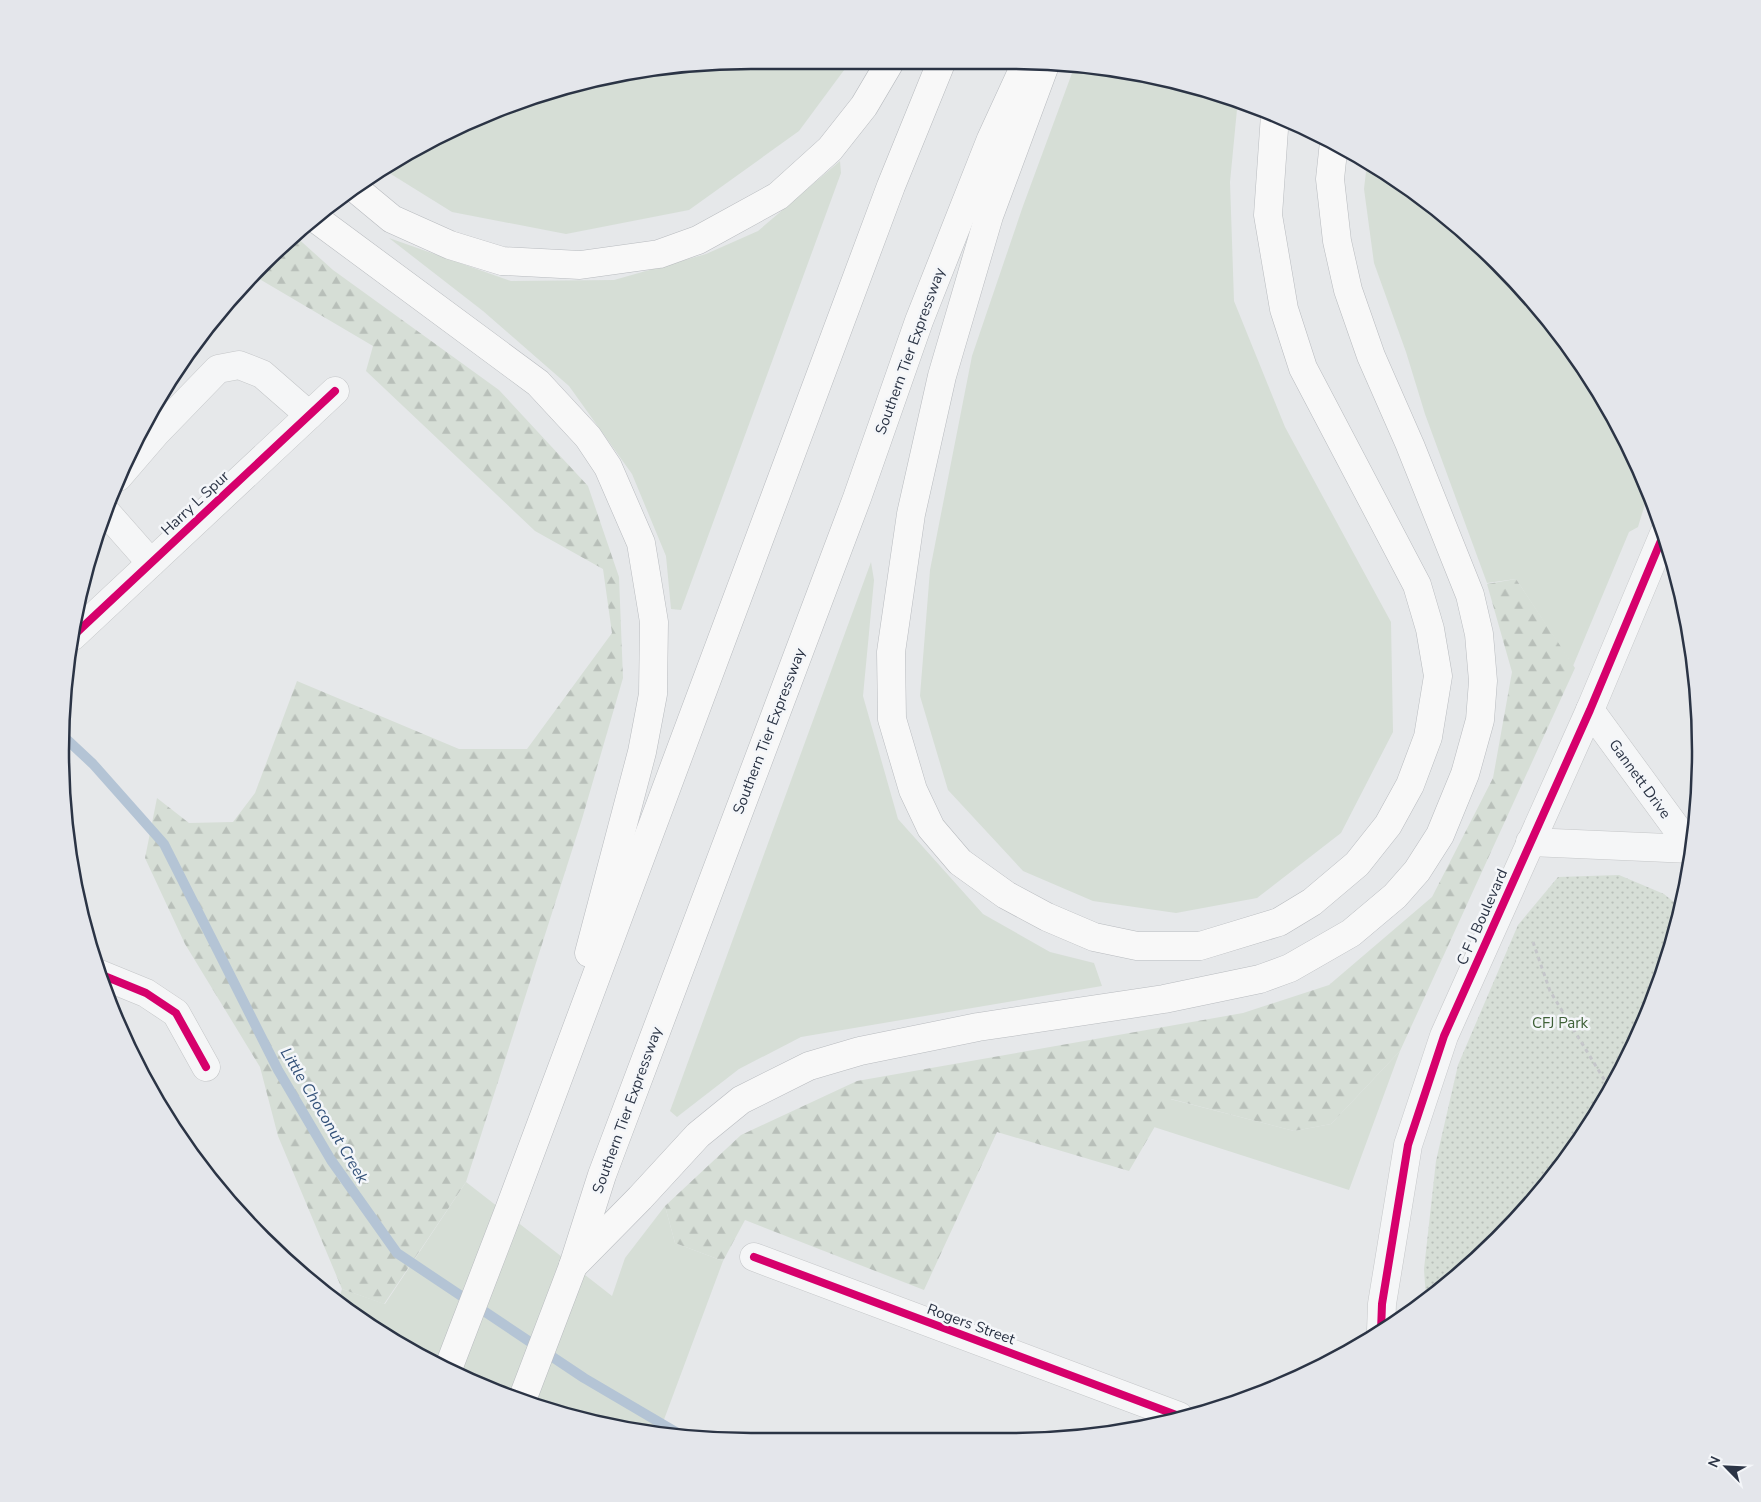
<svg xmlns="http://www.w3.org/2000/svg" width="1761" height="1502" viewBox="0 0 1761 1502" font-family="'Nunito Sans',sans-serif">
	<defs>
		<pattern id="forest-firs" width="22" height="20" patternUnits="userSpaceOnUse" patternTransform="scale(1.25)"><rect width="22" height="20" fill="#d6ded6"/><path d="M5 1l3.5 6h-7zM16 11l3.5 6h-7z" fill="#b8bfb9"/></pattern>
		<pattern id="park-dots" width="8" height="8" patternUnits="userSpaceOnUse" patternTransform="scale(1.25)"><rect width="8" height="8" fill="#d6ded6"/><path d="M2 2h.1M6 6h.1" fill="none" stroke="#b8bfb9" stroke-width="1.8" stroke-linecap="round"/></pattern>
	</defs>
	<rect width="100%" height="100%" fill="#e6e8ea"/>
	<!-- grass -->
	<g fill="#d6ded6">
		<polygon points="751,60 850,62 799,131 689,210 566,234 452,212 386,171 445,131 572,83"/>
		<polygon points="1075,65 1100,66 1238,99 1230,182 1234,301 1285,427 1391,622 1393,732 1341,833 1257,898 1176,913 1093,901 1023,871 948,790 920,696 930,570 972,356 1023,206"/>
		<polygon points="840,161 841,173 681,610 671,609 666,556 632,474 569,386 483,311 389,238 511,281 614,280 706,254 758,231"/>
		<polygon points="1367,163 1431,203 1529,295 1608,405 1648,494 1638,527 1629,532 1573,666 1516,579 1487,583 1425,414 1406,352 1374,263 1364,189"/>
		<polygon points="871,562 874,580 863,696 898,819 983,914 1050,952 1094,963 1102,986 801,1037 739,1069 677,1117 670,1111"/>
		<polygon points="1400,1051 1349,1190 1154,1127 1170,1099 1294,1131 1331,1124"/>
		<polygon points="466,1182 612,1296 625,1258 665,1206 675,1243 723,1261 659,1433 616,1429 487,1390 367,1326 338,1302 342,1289 385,1304"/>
	</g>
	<!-- forest -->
	<g fill="url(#forest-firs)">
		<polygon points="293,234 333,270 499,390 588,486 619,577 623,678 582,819 466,1182 384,1304 342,1289 278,1136 260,1067 185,944 145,858 157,798 189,823 233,822 255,793 297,681 459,749 527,749 612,633 603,569 535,531 366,371 373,346 256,277"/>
		<polygon points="1516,579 1575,668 1400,1051 1331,1124 1294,1131 1171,1099 1129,1171 997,1132 924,1290 745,1220 723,1261 675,1243 665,1206 741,1135 857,1081 1243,1013 1329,985 1432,897 1493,778 1512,672 1487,584"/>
	</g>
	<!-- park -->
	<polygon fill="url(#park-dots)" points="1619,875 1664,894 1681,908 1678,930 1630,1056 1558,1171 1466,1270 1426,1299 1424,1269 1436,1161 1458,1065 1518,925 1558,877"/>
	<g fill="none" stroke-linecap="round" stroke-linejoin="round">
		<!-- stream -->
		<polyline stroke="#b4c4d5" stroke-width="10" points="63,736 93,764 164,844 278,1070 331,1160 397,1253 584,1378 681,1435"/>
		<defs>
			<g id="minor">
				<polyline points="118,477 155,434 218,369 239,365 262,374 309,415"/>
				<polyline points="106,512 151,563"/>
				<polyline points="73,636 335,391"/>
				<polyline points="1590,710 1691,848"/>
				<polyline points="1530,842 1691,849"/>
				<polyline points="97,973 146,993 176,1013 206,1067"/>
				<polyline points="754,1257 1179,1416"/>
				<polyline points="1381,1331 1382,1304 1408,1145 1444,1036 1590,710 1665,531"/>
			</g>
			<g id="highway">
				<polyline points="1045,65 989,216 942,376 911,514 891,652 892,719 913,790 931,828 960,862 1006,895 1047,917 1094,937 1137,946 1200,946 1279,922 1312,902 1357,864 1388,825 1410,785 1428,737 1438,676 1430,629 1417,585 1303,368 1284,309 1268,215 1275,115"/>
				<polyline points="357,190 392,219 450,245 502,261 580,265 659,254 698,240 778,196 830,149 864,106 890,62"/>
				<polyline points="315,218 538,383 588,437 608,467 641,543 654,622 653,694 642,752 589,953"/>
				<polyline points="573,1266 640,1198 698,1135 741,1100 809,1066 860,1051 978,1027 1164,999 1260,979 1290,968 1351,933 1395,896 1417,871 1440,835 1465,774 1480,720 1483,681 1479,634 1470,595 1410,445 1371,356 1348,290 1337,241 1330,179 1334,142"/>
				<polyline points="448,1369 509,1210 891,186 941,63"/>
				<polyline points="522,1400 573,1266 602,1175 857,498 919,321 991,139 1025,65"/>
			</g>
		</defs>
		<!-- minor casing -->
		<use href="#minor" stroke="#c4c6c8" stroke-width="29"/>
		<!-- highway casing -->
		<use href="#highway" stroke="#b8bbbf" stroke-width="29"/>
		<!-- path -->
		<polyline stroke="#c5c6ca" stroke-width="3" stroke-dasharray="4 4" stroke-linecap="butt" points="1533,942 1550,991 1610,1089"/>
		<!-- minor -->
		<use href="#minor" stroke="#f5f6f7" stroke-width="28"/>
		<!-- highway -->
		<use href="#highway" stroke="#f8f8f8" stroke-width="28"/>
		<defs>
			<g id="cycleway">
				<polyline points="73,636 335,391"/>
				<polyline points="97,973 146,993 176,1013 206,1067"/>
				<polyline points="754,1257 1179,1416"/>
				<polyline points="1381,1331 1382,1304 1408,1145 1444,1036 1590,710 1665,531"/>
			</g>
		</defs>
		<!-- cycleway casing -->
		<use href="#cycleway" stroke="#f4f6f9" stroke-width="11"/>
		<!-- cycleway -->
		<use href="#cycleway" stroke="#d6006c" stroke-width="8"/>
	</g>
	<g text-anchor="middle" stroke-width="5" stroke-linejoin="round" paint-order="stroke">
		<!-- street labels -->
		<g font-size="15" fill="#2b3445" stroke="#f4f6f9">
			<text transform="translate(910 351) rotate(-70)" y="5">Southern Tier Expressway</text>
			<text transform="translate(195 503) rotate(-43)" y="5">Harry L Spur</text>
			<text transform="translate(769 731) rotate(-69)" y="5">Southern Tier Expressway</text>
			<text transform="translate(1640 779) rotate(54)" y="5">Gannett Drive</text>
			<text transform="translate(1482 917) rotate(-66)" y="5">C F J Boulevard</text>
			<text transform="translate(627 1110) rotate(-70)" y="5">Southern Tier Expressway</text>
			<text transform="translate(971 1324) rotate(20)" y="5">Rogers Street</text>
		</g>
		<!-- park labels -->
		<g font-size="15" fill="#3f6138" stroke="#f4f6f9">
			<text x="1560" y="1028">CFJ Park</text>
		</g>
		<!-- water labels -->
		<g font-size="16" font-style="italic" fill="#34527a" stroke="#f4f6f9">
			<text transform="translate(325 1115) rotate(59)" y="6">Little Choconut Creek</text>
		</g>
	</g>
	<!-- crop -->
	<path d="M0 0H1761V1502H0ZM751 69H1010A682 682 0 0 1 1692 751V751A682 682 0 0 1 1010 1433H751A682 682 0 0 1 69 751V751A682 682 0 0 1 751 69Z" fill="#e4e6eb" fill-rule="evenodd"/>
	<path fill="none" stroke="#2b3445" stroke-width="2.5" d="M751 69H1010A682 682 0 0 1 1692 751V751A682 682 0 0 1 1010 1433H751A682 682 0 0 1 69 751V751A682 682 0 0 1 751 69Z"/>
	<!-- north arrow -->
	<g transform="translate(1726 1467) rotate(294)" stroke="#f4f6f9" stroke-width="4" paint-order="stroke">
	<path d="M0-4L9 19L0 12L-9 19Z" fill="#2b3445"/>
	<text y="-8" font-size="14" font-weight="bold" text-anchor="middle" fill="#2b3445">N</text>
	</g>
</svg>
